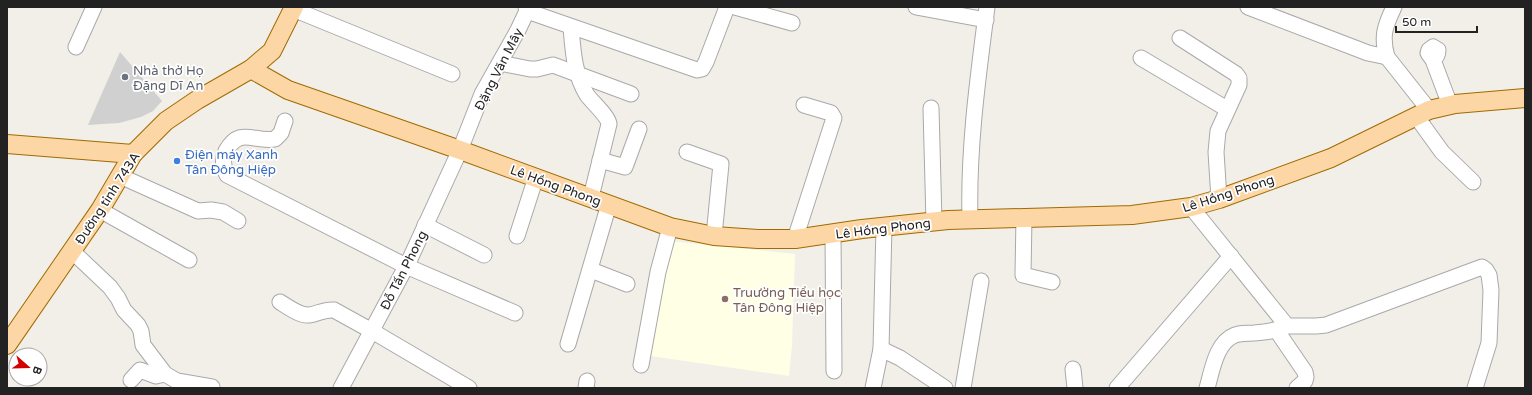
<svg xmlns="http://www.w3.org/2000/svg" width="1532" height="395" viewBox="0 0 1532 395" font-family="'Varela Round',sans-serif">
	<rect width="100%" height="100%" fill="#f2efe9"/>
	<!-- education -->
	<polygon fill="#ffffe5" points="669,241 795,254 792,345 789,376 644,355"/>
	<!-- religious -->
	<polygon fill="#d0d0d0" points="120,52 162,101 153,111 141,117 119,123 88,125"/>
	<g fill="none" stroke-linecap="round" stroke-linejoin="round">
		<defs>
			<g id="minor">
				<polyline points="526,7 527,11 697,70 702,69 706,62 727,7"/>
				<polyline points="735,7 792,23"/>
				<polyline points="916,7 986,20"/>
				<polyline points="1248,7 1368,53 1387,57"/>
				<path d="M1394,7C1385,26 1381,36 1387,57L1429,110"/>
				<polyline points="293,9 452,74"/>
				<path d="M571,27C573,51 574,74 587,95C593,103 608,116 609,124L591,197"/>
				<polyline points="1180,38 1236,74 1239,78 1239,85 1218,131 1216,152 1219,199"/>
				<polyline points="76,47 94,7"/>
				<polyline points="1141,58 1227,109"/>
				<path d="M1433,60C1437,57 1438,55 1438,50L1433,47L1429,50L1428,53L1433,60L1450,105"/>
				<polyline points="500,63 530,69 537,69 553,65 631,94"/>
				<polyline points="931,108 934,222"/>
				<polyline points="1416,116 1442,152 1473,182"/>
				<path d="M285,121L281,133L275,139C254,143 240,126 226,151C222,159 223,167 227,175L406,266L515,313"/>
				<polyline points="687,152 721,164 714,236"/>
				<polyline points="600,160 625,167 639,129"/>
				<polyline points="120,176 198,211 211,210 223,212 238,221"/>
				<path d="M1191,207L1287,326C1276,331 1266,332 1254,333C1248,333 1241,333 1235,335C1216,342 1212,371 1207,388"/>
				<polyline points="100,210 189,260"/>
				<polyline points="1024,217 1023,275 1052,282"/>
				<path d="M970,219C968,148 978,77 987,7"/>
				<polyline points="425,225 484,255"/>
				<polyline points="833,233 834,371"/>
				<polyline points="517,236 536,177"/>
				<polyline points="795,239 834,118 831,113 804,105"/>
				<polyline points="72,251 110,287 118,298 124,310 138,325 141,331 143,345 165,374 177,381 212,387"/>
				<polyline points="591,270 627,284"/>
				<path d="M280,302C288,307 300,316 309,315C318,314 324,309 334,310L372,331L469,388"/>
				<polyline points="1287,326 1316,326 1326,325 1482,267 1486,270 1489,275 1491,290 1489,343 1475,388"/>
				<polyline points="1277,331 1305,372 1306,377 1305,381 1297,388"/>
				<polyline points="568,344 609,204"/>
				<polyline points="881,349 900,358 945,388"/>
				<polyline points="641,365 658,272 670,227"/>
				<polyline points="1073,369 1075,388"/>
				<polyline points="131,380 140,370 156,376 165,374"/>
				<polyline points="341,388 409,261 460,150 482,94 518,30 527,11 531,7"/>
				<polyline points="586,388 587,381"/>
				<polyline points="873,388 881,349 884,227"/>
				<polyline points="963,388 981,281"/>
				<polyline points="1117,388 1231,256"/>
			</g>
			<g id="major">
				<polyline points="251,69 288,90 460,150 670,227 714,236 758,239 795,239 862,229 948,220 1132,215 1191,207 1219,199 1331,158 1429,110 1455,104 1525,98"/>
				<polyline points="7,144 133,154"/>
				<polyline points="7,345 100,210 133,154 166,121 197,100 251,69 272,51 294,7"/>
			</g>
		</defs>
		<!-- minor casing -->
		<use href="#minor" stroke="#a9a9a9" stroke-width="17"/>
		<!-- major casing -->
		<use href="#major" stroke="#a06b00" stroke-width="20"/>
		<!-- minor -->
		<use href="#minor" stroke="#fff" stroke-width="15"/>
		<!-- major -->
		<use href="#major" stroke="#fcd6a4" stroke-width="18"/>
	</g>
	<!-- markers -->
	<circle fill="#6b7280" stroke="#fff" stroke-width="1.5" cx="125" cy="77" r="4"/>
	<circle fill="#3f7fe0" stroke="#fff" stroke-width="1.5" cx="177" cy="161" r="4"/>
	<circle fill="#8d6e63" stroke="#fff" stroke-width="1.5" cx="725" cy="299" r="4"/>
	<g text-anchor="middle" stroke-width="3.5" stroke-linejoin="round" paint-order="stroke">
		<!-- street labels -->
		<g font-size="13" fill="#222" stroke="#fff">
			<text transform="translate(498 69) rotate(-63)" y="5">Đặng Văn Mây</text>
			<text transform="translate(556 185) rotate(20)" y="5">Lê Hồng Phong</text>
			<text transform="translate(1228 193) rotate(-18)" y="5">Lê Hồng Phong</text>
			<text transform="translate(107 198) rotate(-57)" y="5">Đường tỉnh 743A</text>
			<text transform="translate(883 228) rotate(-7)" y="5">Lê Hồng Phong</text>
			<text transform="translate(403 270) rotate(-63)" y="5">Đỗ Tấn Phong</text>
		</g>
		<!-- worship labels -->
		<g font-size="13" fill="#5b616d" stroke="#fff" text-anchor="start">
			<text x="133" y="75">Nhà thờ Họ<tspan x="133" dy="15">Đặng Dĩ An</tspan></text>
		</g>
		<!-- shop labels -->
		<g font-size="13" fill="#366cbe" stroke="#fff" text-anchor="start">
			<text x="185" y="159">Điện máy Xanh<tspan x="185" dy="15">Tân Đông Hiệp</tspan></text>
		</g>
		<!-- education labels -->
		<g font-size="13" fill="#785e54" stroke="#fff" text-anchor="start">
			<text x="733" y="297">Truường Tiểu học<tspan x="733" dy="15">Tân Đông Hiệp</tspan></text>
		</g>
	</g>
	<!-- border -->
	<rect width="1532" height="395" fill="none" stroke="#222222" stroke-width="16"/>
	<!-- north arrow -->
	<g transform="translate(28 367) rotate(110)"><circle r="19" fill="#ffffff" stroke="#a7a7a7"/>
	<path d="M0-3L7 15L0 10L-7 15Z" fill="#d40000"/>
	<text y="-6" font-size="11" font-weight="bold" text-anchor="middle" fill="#222222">B</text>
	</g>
	<!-- scale -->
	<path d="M1396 26v6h81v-6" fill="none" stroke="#222222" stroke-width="2"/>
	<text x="1402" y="26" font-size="12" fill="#222222" stroke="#ffffff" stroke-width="3" paint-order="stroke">50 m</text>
</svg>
